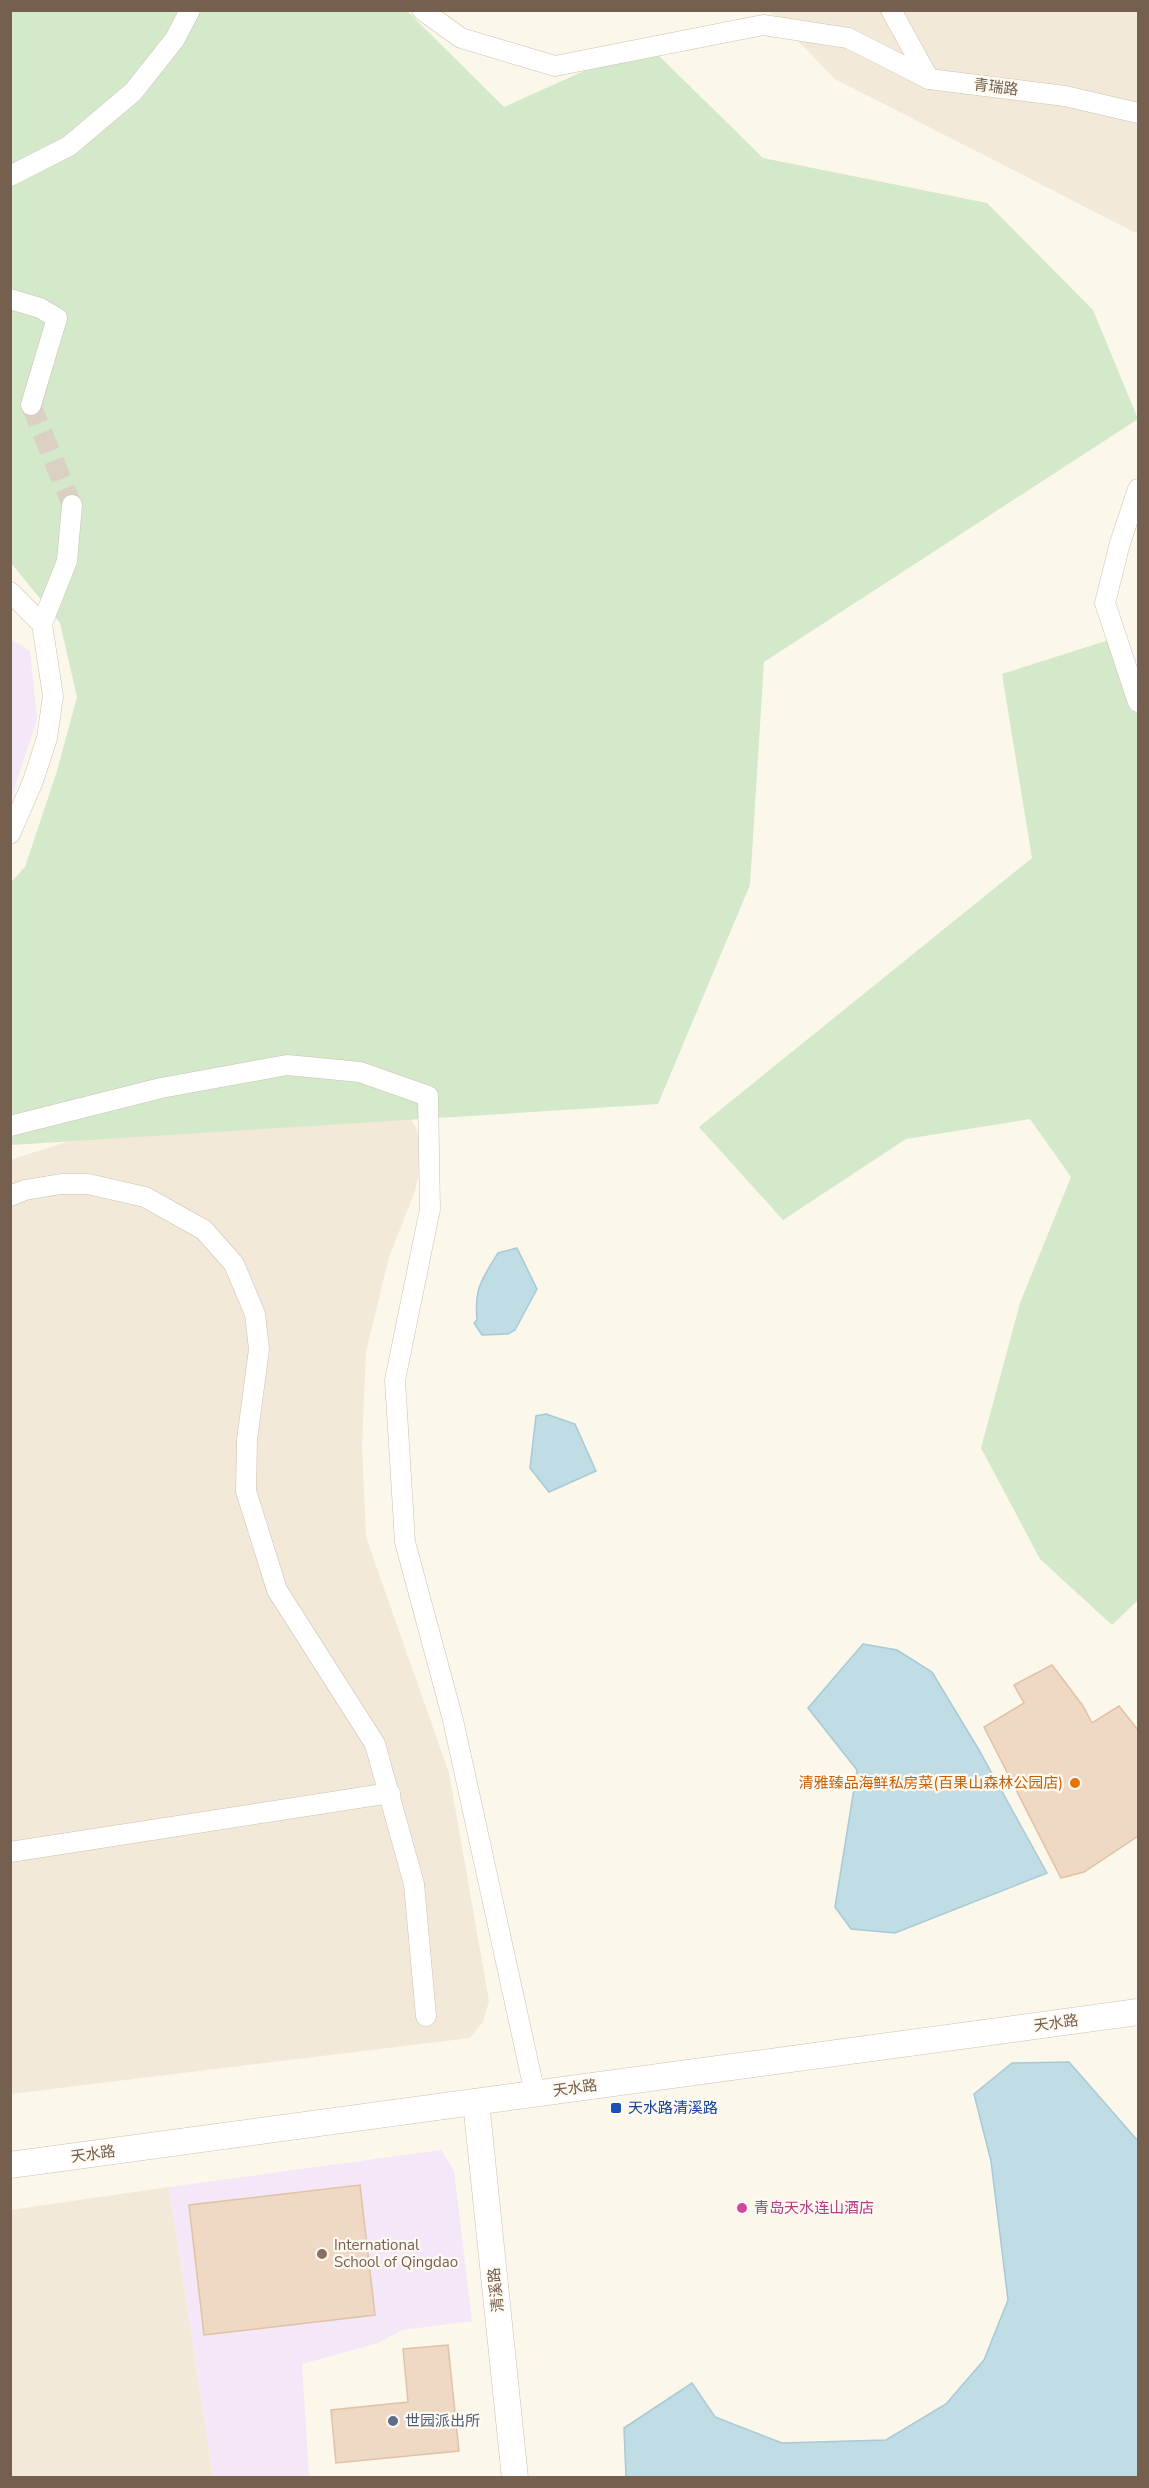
<svg xmlns="http://www.w3.org/2000/svg" width="1149" height="2488" viewBox="0 0 1149 2488" font-family="'Nunito Sans','Noto Sans SC',sans-serif">
	<rect width="100%" height="100%" fill="#fbf7eb"/>
	<!-- residential -->
	<g fill="#f3e9d9">
		<polygon points="769,11 1138,11 1138,234 835,79"/>
		<polygon points="402,1107 416,1127 423,1155 415,1191 389,1257 366,1352 362,1446 366,1537 449,1773 489,2001 483,2022 470,2038 11,2094 10,1160 160,1112"/>
		<polygon points="169,2187 213,2477 11,2477 10,2210"/>
	</g>
	<!-- education -->
	<g fill="#f4e7f8">
		<polygon points="11,639 30,651 37,719 11,799"/>
		<polygon points="441,2150 454,2171 472,2321 402,2330 378,2343 302,2364 309,2477 213,2477 169,2187"/>
	</g>
	<!-- green -->
	<g fill="#d3e9c9">
		<polygon points="11,11 407,11 504,107 646,43 763,158 987,203 1093,310 1138,419 764,662 750,885 658,1104 11,1145 10,883 25,867 57,771 77,697 60,623 11,563"/>
		<polygon points="1112,639 1138,682 1138,1600 1112,1625 1040,1559 981,1448 1020,1303 1071,1177 1030,1119 906,1139 783,1220 699,1127 1032,858 1002,674"/>
	</g>
	<!-- water -->
	<g fill="#c0dce4" stroke="#a7cad6" stroke-width="1.5">
		<path d="M517,1248L537,1289L515,1330L508,1334L482,1335L474,1323L477,1320C474,1288 482,1279 498,1253Z"/>
		<polygon points="546,1414 575,1424 596,1471 549,1492 530,1468 536,1416"/>
		<polygon points="863,1644 897,1650 932,1672 979,1750 1047,1873 895,1933 851,1929 835,1907 857,1770 808,1708"/>
		<polygon points="1069,2062 1138,2141 1138,2477 626,2477 624,2428 692,2383 715,2417 782,2443 886,2440 946,2404 984,2360 1008,2300 991,2161 974,2094 1012,2063"/>
	</g>
	<!-- building -->
	<g fill="#efd9c4" stroke="#e1c2a5" stroke-width="1.5">
		<polygon points="1052,1665 1083,1706 1092,1723 1119,1706 1138,1730 1138,1836 1084,1872 1061,1878 984,1727 1024,1703 1014,1685"/>
		<polygon points="360,2185 375,2315 204,2335 189,2205"/>
		<polygon points="448,2345 459,2451 336,2463 331,2410 408,2402 403,2349"/>
	</g>
	<g fill="none" stroke-linecap="round" stroke-linejoin="round">
		<!-- minor-tunnel -->
		<polyline stroke="#dad1c4" stroke-width="20" stroke-dasharray="20 10" stroke-linecap="butt" points="31,405 72,505"/>
		<defs>
			<g id="minor">
				<polyline points="422,10 461,38 555,66 763,25 848,38 929,79"/>
				<polyline points="891,10 929,79 1065,96 1138,113"/>
				<polyline points="10,176 69,146 133,92 175,39 190,10"/>
				<polyline points="10,299 40,308 57,318 31,405"/>
				<polyline points="1138,489 1120,543 1105,603 1138,702"/>
				<polyline points="10,592 42,624 53,696 47,738 33,781 10,834"/>
				<polyline points="42,624 67,561 72,505"/>
				<polyline points="10,1126 161,1088 287,1065 360,1072 428,1096 430,1209 395,1380 405,1542 453,1720 535,2094"/>
				<polyline points="10,1196 25,1190 61,1184 88,1184 145,1197 204,1230 234,1264 255,1314 259,1349 247,1440 246,1491 277,1590 375,1744 414,1884 426,2016"/>
				<polyline points="10,1852 390,1793"/>
			</g>
			<g id="tertiary">
				<polyline points="476,2102 515,2478"/>
				<polyline points="10,2165 1138,2012"/>
			</g>
		</defs>
		<!-- minor casing -->
		<use href="#minor" stroke="#cdc0b1" stroke-width="21"/>
		<!-- tertiary casing -->
		<use href="#tertiary" stroke="#cdc0b1" stroke-width="27"/>
		<!-- minor -->
		<use href="#minor" stroke="#fff" stroke-width="20"/>
		<!-- tertiary -->
		<use href="#tertiary" stroke="#fff" stroke-width="26"/>
	</g>
	<!-- markers -->
	<circle fill="#e8710a" stroke="#fefaf1" stroke-width="2" cx="1075" cy="1783" r="6"/>
	<rect fill="#1a4fb4" stroke="#fefaf1" stroke-width="2" x="610" y="2102" width="12" height="12" rx="3"/>
	<circle fill="#d1479c" stroke="#fefaf1" stroke-width="2" cx="742" cy="2208" r="6"/>
	<circle fill="#8d6e63" stroke="#fefaf1" stroke-width="2" cx="322" cy="2254" r="6"/>
	<circle fill="#5c6f8a" stroke="#fefaf1" stroke-width="2" cx="393" cy="2421" r="6"/>
	<g text-anchor="middle" stroke-width="4.5" stroke-linejoin="round" paint-order="stroke">
		<!-- street labels -->
		<g font-size="15" fill="#75604f" stroke="#fefaf1">
			<text transform="translate(996 87) rotate(7)" y="5">青瑞路</text>
			<text transform="translate(1056 2023) rotate(-8)" y="5">天水路</text>
			<text transform="translate(575 2088) rotate(-8)" y="5">天水路</text>
			<text transform="translate(93 2154) rotate(-8)" y="5">天水路</text>
			<text transform="translate(496 2290) rotate(-96)" y="5">清溪路</text>
		</g>
		<!-- food labels -->
		<g font-size="15" fill="#c56008" stroke="#fefaf1" text-anchor="end">
			<text x="1063" y="1788">清雅臻品海鲜私房菜(百果山森林公园店)</text>
		</g>
		<!-- transit labels -->
		<g font-size="15" fill="#164399" stroke="#fefaf1" text-anchor="start">
			<text x="628" y="2113">天水路清溪路</text>
		</g>
		<!-- hotel labels -->
		<g font-size="15" fill="#b23c85" stroke="#fefaf1" text-anchor="start">
			<text x="754" y="2213">青岛天水连山酒店</text>
		</g>
		<!-- education labels -->
		<g font-size="15" fill="#785e54" stroke="#fefaf1" text-anchor="start">
			<text x="334" y="2250">International<tspan x="334" dy="17">School of Qingdao</tspan></text>
		</g>
		<!-- service labels -->
		<g font-size="15" fill="#4e5e75" stroke="#fefaf1" text-anchor="start">
			<text x="405" y="2426">世园派出所</text>
		</g>
	</g>
	<!-- border -->
	<rect width="1149" height="2488" fill="none" stroke="#75604f" stroke-width="24"/>
</svg>
